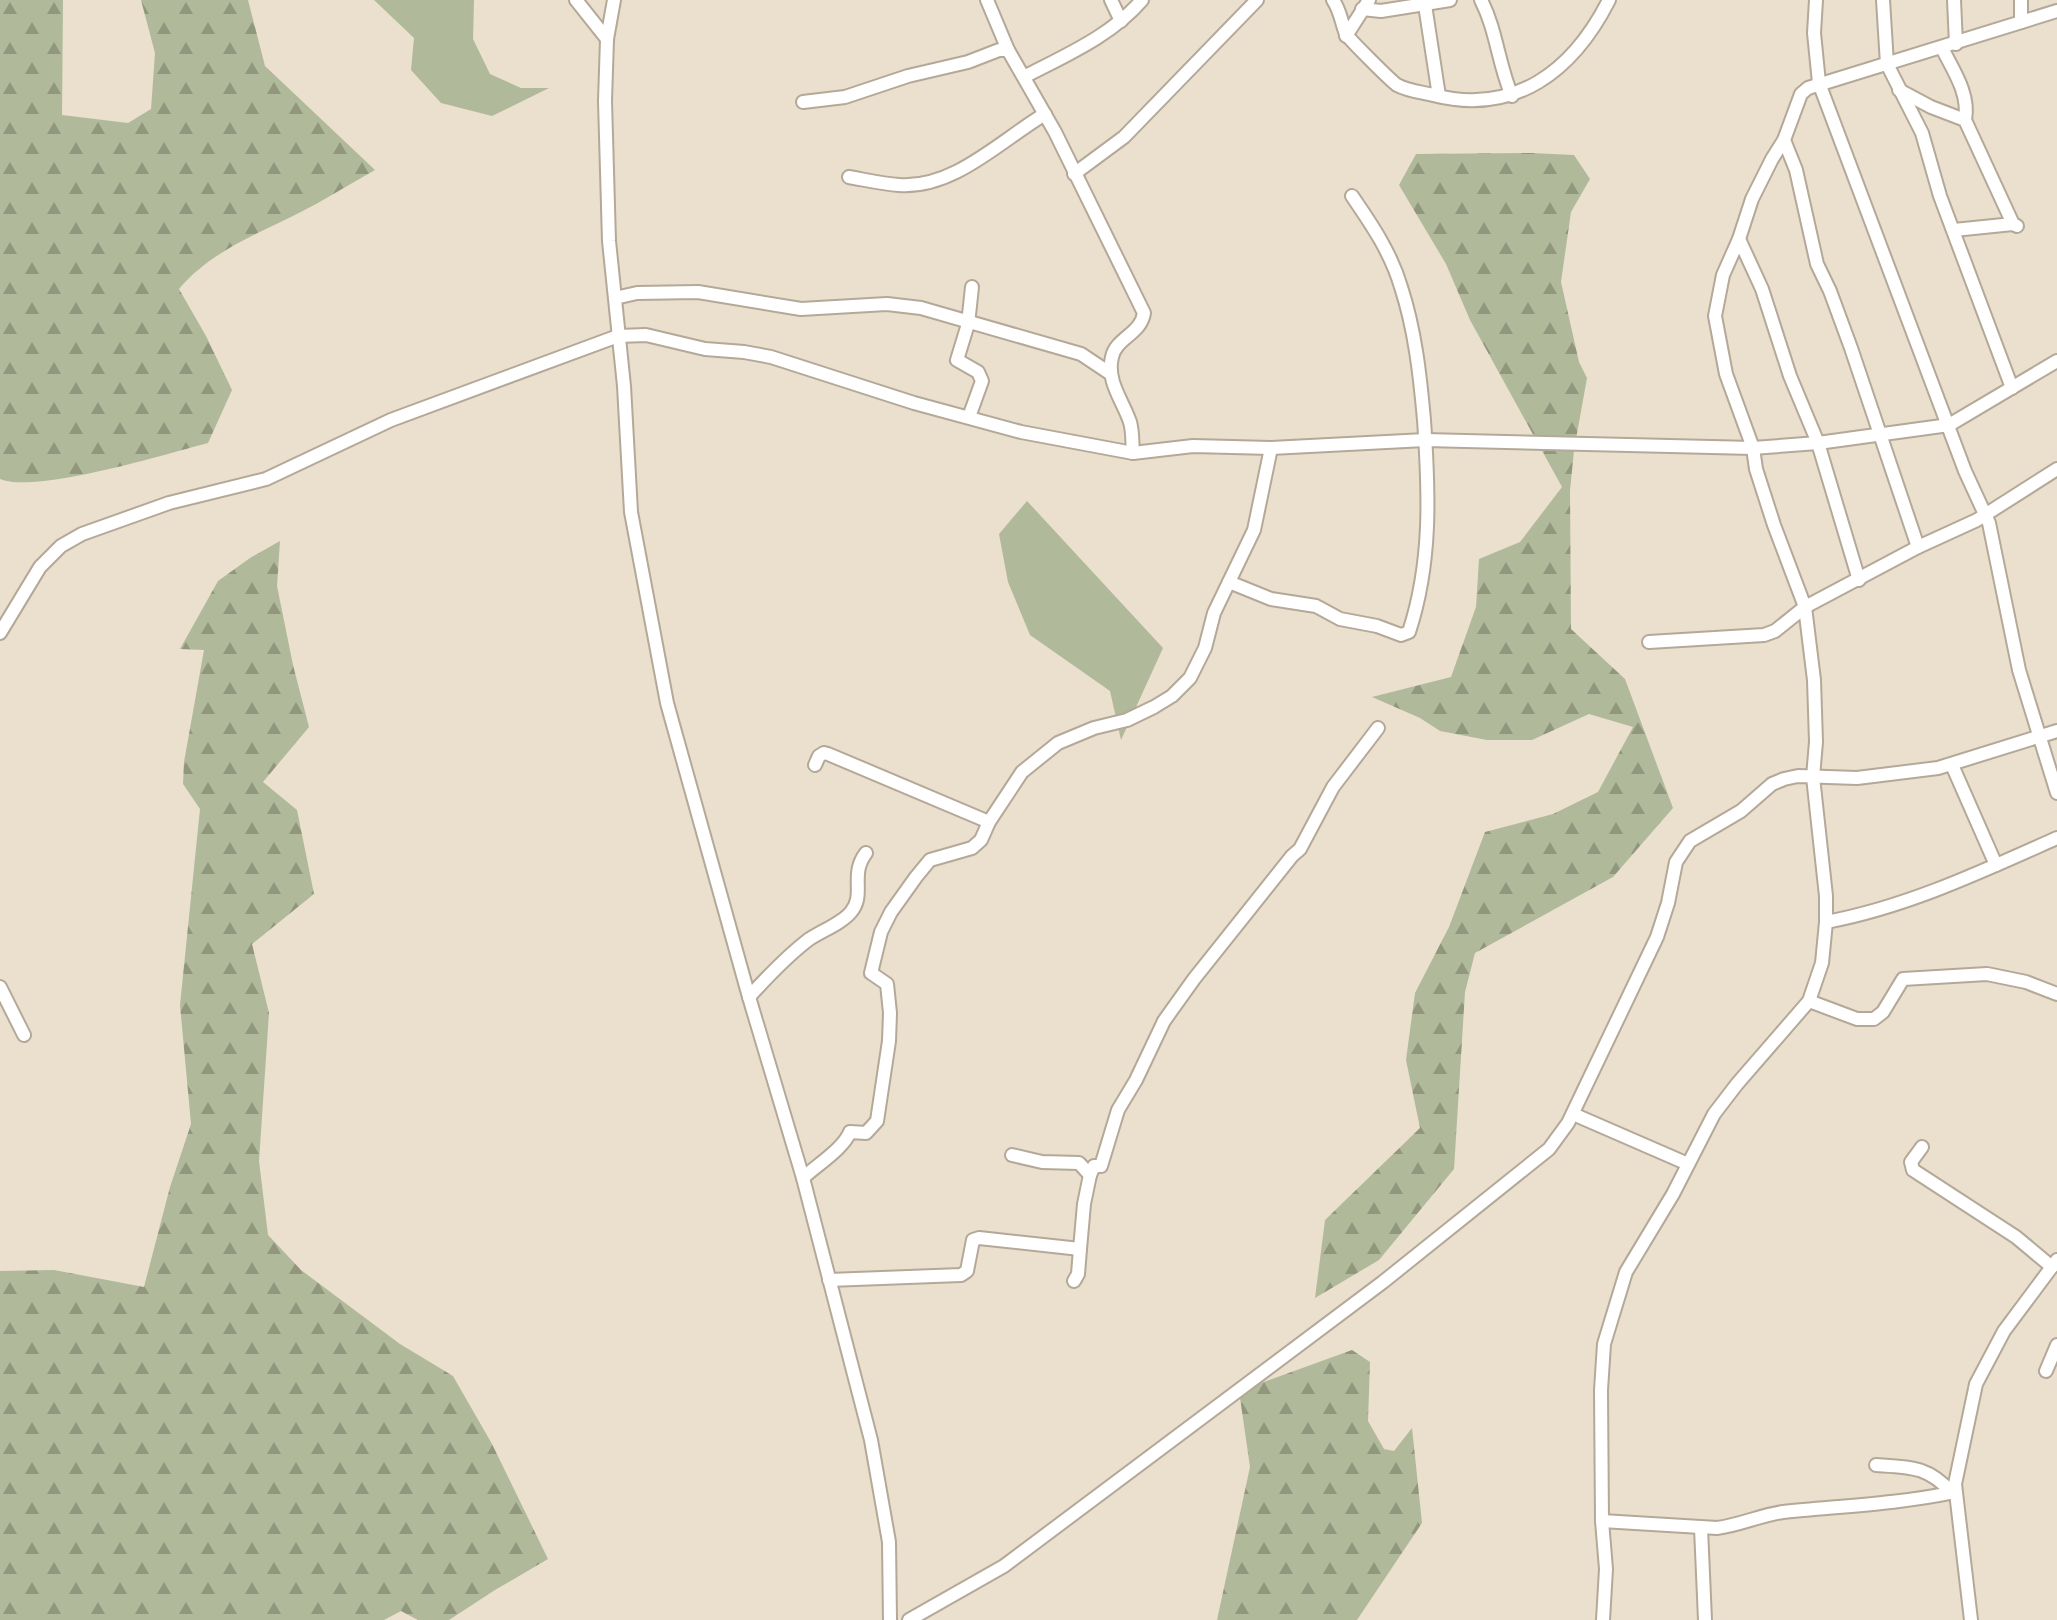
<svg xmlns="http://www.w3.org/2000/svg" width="2057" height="1620" viewBox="0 0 2057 1620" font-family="Ubuntu,sans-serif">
	<defs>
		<pattern id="forest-firs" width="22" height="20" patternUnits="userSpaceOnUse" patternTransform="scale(2)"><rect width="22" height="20" fill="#b0ba9a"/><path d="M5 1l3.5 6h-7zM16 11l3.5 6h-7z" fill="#90977d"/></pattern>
	</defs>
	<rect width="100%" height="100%" fill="#ebdfcd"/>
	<!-- grass -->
	<g fill="#b0ba9a">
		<polygon points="374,0 474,0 473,39 490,74 521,88 549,88 492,116 441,103 411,70 414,38"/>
		<polygon points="1027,501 1163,648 1121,740 1110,691 1030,635 1008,582 999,534"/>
	</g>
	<!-- forest -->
	<g fill="url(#forest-firs)">
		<path d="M0,0H63L62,115L128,123L151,109L155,53L141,0H248L265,66L375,170C355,181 336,193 316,204C269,230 214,247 179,289L206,336L232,390L208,443C166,454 36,494 0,479Z"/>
		<polygon points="1531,153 1574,155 1590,179 1571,212 1561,282 1579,362 1587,378 1574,450 1570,491 1571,629 1625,679 1673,808 1613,877 1475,953 1465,992 1454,1169 1379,1260 1315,1298 1325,1220 1420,1128 1406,1060 1415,993 1449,927 1485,832 1553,814 1598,792 1633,727 1589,714 1532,740 1487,740 1440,731 1420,718 1372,697 1451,677 1476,607 1479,559 1520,542 1562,487 1470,320 1446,264 1399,185 1416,154"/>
		<polygon points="280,541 277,586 293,665 309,727 263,782 297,810 314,894 252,944 269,1013 259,1161 268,1235 301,1270 400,1344 453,1376 492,1444 548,1559 495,1590 449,1620 418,1620 401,1611 384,1620 0,1620 0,1271 54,1270 144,1287 170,1187 191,1124 180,1005 200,809 183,784 184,762 204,650 180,649 218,581 250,558"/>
		<polygon points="1352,1350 1370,1362 1368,1421 1384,1449 1394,1451 1412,1428 1422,1523 1357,1620 1217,1620 1250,1467 1239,1391"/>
	</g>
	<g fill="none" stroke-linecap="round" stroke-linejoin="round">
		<defs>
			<g id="minor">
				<polyline points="576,0 607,39"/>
				<polyline points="614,0 607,39 605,101 609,241 624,386 631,512 667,703 749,997 803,1178 871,1440 889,1542 890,1620"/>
				<path d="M987,0L1008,50L1055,132L1144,313C1141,334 1116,338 1112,357C1106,381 1123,401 1130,422C1133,432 1132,443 1133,453"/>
				<polyline points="1111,0 1121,21"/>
				<path d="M1333,0C1341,12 1341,22 1346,34C1349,39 1391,81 1397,85C1408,91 1421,92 1433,95C1515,116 1573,71 1609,0"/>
				<path d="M1481,0C1497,31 1498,64 1512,96"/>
				<polyline points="1816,0 1814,33 1819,83 1965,471 1989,523 2019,670 2057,793"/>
				<polyline points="1883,0 1887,64 1922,133 1940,196 2012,388"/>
				<polyline points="1954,0 1956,44"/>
				<polyline points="2021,0 2021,22"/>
				<polyline points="1425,5 1439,96"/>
				<polyline points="1362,9 1381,11 1450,0"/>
				<polyline points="1346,36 1369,0"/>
				<path d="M1942,48C1953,70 1970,94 1965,120"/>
				<path d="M1024,77C1066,55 1111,36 1142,0"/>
				<polyline points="1899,90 1931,107 1965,120 2013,224 2017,226"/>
				<polyline points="803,102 845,97 908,76 968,62 999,50 1008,50"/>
				<polyline points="1784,140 1796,170 1817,264 1830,291 1851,348 1918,547"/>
				<polyline points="1074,174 1124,137 1257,0"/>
				<path d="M849,177C866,180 883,184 899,185C954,189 1001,140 1045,114"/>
				<polyline points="1954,230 2013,224"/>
				<polyline points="1739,239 1762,289 1790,376 1818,443 1859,580"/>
				<polyline points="615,298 637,293 698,292 801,309 887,304 921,308 1081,354 1111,374"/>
				<polyline points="969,417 982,381 978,372 957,360 968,324 972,287"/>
				<path d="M1229,582L1271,599L1316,606L1340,619L1377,626L1401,635L1409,632C1432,562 1429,492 1424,420C1420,375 1415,330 1401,287C1391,253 1372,225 1352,196"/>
				<polyline points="0,633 40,567 61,546 82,534 169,503 266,479 391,420 618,336 646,335 705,349 744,352 771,357 914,403 1021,432 1133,453 1193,446 1271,448 1425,440 1753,448 1818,443 1949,425 2057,361"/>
				<polyline points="1649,642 1764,635 1775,631 1805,607 1918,547 1977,520 2057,469"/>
				<polyline points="815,765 819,756 824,753 828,754 989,822"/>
				<polyline points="1952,765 1996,865"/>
				<path d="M1826,922C1907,907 1983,871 2057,838"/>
				<polyline points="0,987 24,1035"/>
				<path d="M749,997C768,976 786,957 808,940C821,931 841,924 851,912C866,894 849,875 866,853"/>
				<polyline points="1809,1001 1857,1019 1874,1019 1883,1012 1903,979 1987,974 2026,982 2057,994"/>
				<polyline points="1573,1114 1688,1164"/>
				<polyline points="1922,1147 1911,1162 1913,1170 2016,1237 2052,1267"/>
				<polyline points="1012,1155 1042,1162 1079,1163 1090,1175 1094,1166 1101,1166 1118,1110 1136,1080 1164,1021 1194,979 1292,856 1300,849 1333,787 1378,728"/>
				<path d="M803,1178C818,1164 843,1149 850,1132L866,1133L877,1121L889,1041L890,1013L887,984L871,973L881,932L891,912L916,877L930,860L972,848L981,840L989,822L1022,772L1058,743L1094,728L1127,720L1154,707L1172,696L1190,678L1205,648L1214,613L1254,530L1271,448"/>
				<polyline points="829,1280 961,1275 967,1271 973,1240 979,1238 1080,1249 1084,1204 1090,1175"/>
				<polyline points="1074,1281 1078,1274 1080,1249"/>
				<polyline points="2046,1371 2057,1345"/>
				<path d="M1876,1465C1910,1467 1928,1466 1952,1493"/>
				<path d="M1602,1521L1717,1528C1740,1525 1761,1515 1783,1512C1841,1506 1898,1504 1955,1492"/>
				<polyline points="1701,1528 1705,1620"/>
				<polyline points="909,1620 1004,1566 1383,1282 1549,1149 1568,1123 1657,937 1668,903 1676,862 1690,841 1741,811 1772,784 1784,779 1798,776 1857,778 1938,768 2057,731"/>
				<polyline points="1603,1620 1606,1569 1602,1521 1601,1390 1604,1344 1626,1272 1673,1194 1714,1114 1737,1084 1809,1001 1822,963 1826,922 1826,896 1813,777 1816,742 1814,680 1805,607 1774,525 1756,469 1753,448 1726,374 1715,316 1723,275 1739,239 1752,199 1772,159 1784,140 1801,94 1808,88 2057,11"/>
				<polyline points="1971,1620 1955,1484 1976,1384 2004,1331 2057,1260"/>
			</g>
		</defs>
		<!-- minor casing -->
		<use href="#minor" stroke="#b4a898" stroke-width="16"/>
		<!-- minor -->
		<use href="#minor" stroke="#fff" stroke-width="12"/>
	</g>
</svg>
